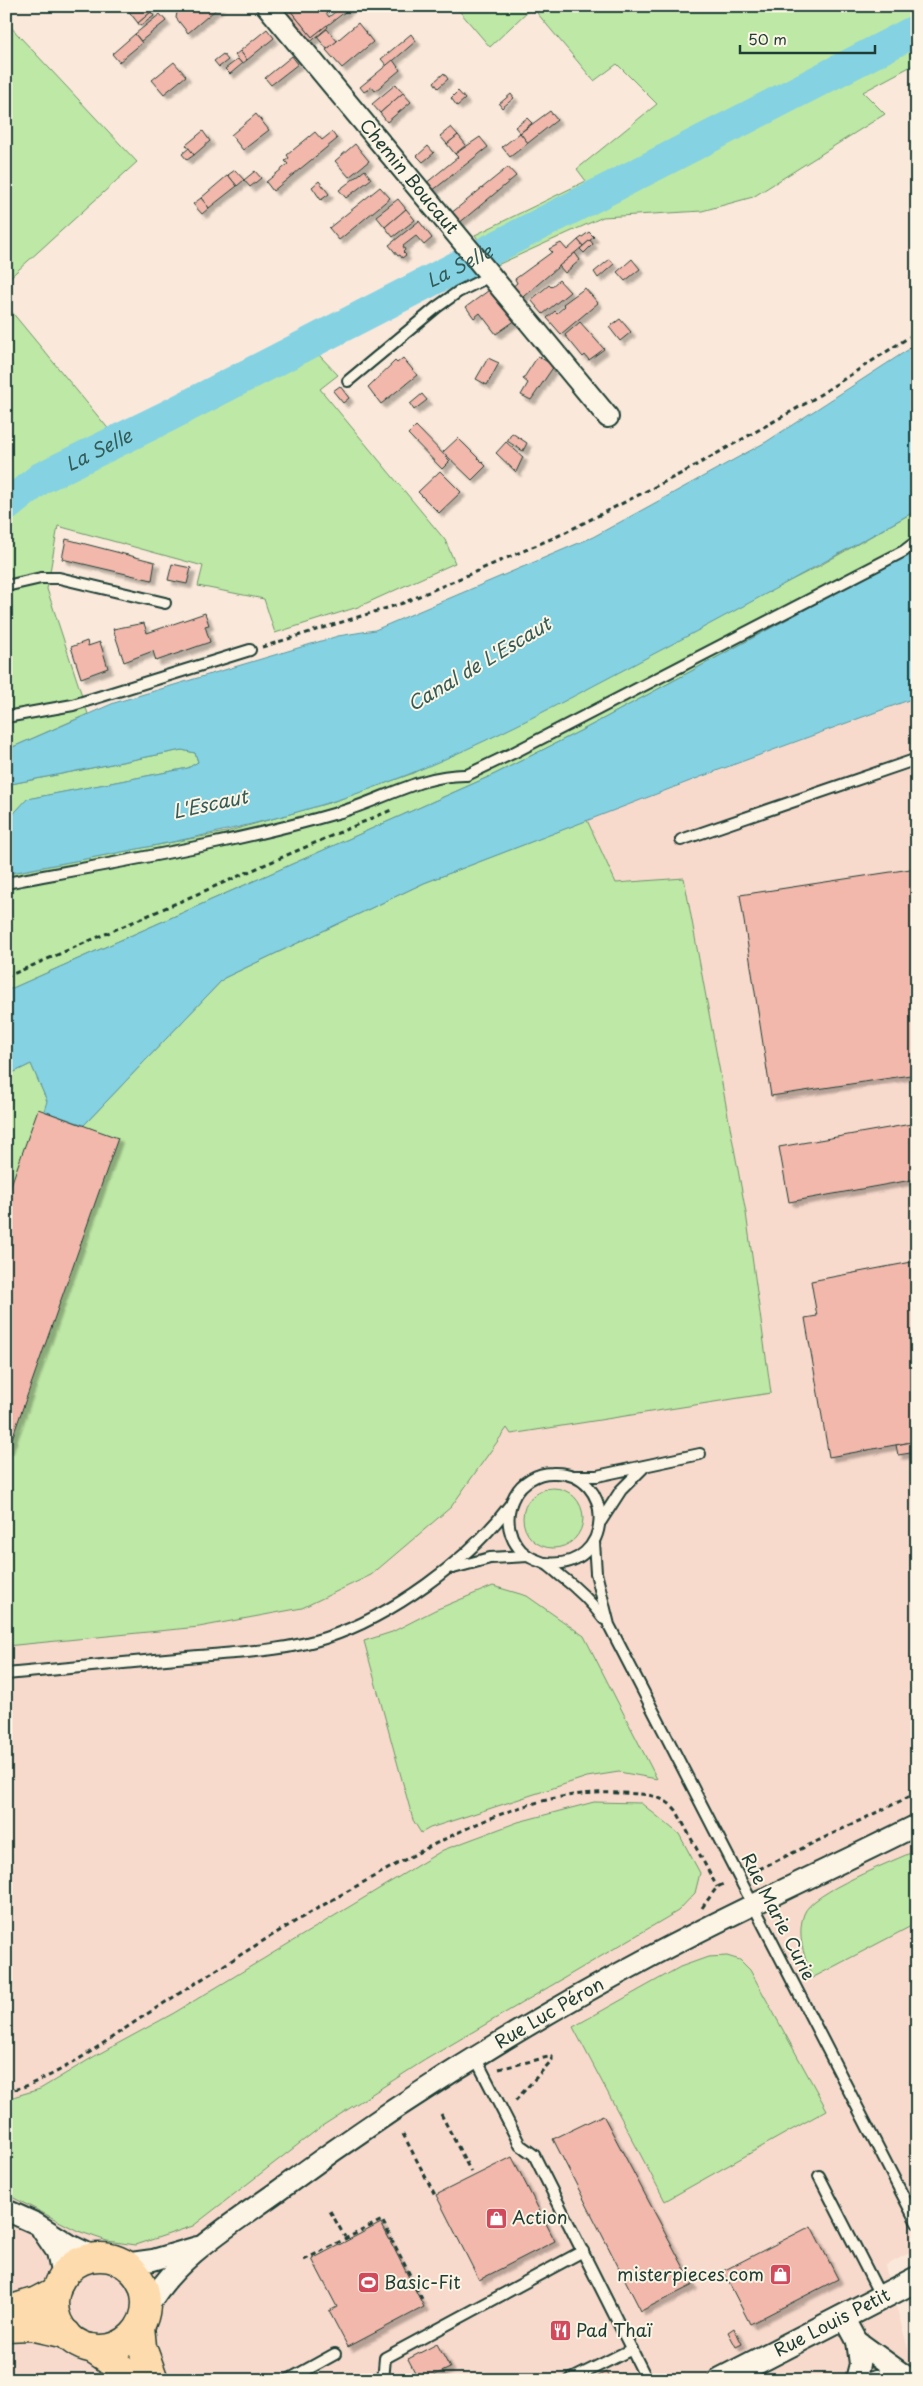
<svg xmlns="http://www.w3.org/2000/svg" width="923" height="2386" viewBox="0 0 923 2386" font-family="'Playpen Sans',sans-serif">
	<defs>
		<filter id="shadow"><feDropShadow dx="4.5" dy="4.5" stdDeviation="1" flood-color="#0004"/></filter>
	</defs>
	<rect width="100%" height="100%" fill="#fae9da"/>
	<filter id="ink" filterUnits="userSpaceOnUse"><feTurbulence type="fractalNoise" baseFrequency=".02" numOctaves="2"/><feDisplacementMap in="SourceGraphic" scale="10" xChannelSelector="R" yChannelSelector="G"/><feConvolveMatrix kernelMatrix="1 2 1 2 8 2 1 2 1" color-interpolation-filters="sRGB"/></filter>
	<g filter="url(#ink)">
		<!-- built -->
		<polygon fill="#f8dacc" points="917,697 917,2249 885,2266 917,2380 6,2380 6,1456 684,878 616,883 587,820"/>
		<!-- green -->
		<g fill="#bee8a5" stroke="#6e926c">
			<polygon points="455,6 917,6 917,63 863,92 885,114 753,197 702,211 603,217 495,266 475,235 586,181 577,169 657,104 617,64 594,81 532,7 490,47"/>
			<polygon points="6,22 137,162 6,281"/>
			<polygon points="6,305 111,432 299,334 338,375 320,389 445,540 455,563 358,607 275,633 264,599 198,586 203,566 58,526 47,589 88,714 6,750"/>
			<polygon points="917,510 917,549 588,727 495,774 6,991 6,874 226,832 332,802 411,774 819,566"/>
			<polygon points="182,750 195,753 198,762 188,768 28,799 6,822 6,785"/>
			<polygon points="587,820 616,883 684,878 746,1213 771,1393 511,1434 507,1428 451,1507 371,1575 302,1608 199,1627 6,1646 6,1076 31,1064 47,1101 84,1125 224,978 424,883"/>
			<circle cx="553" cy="1518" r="30"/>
			<polygon points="493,1586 527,1596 584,1636 657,1779 619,1772 587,1777 430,1828 421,1833 413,1820 364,1641 392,1632 435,1610"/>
			<polygon points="594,1802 641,1803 679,1834 700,1873 695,1893 678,1911 425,2060 322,2126 193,2226 136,2245 107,2241 78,2231 6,2194 6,2099 40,2089 95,2056 174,2013 443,1850 518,1822"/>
			<path d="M917,1850V1923L812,1978C805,1958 796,1935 804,1914C811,1892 894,1861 917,1850Z"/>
			<polygon points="727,1956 740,1960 750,1970 827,2110 665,2201 573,2027 680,1967 708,1957"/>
		</g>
		<!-- water -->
		<g fill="#85d2e3" stroke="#5c969d">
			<path d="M917,344V510C822,564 726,616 629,667C533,718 435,770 331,802C225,835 115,853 6,874V822L27,799L188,768L198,762L195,753L182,750L6,785V750L114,703L338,636L375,630L593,537L766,442Z"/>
			<polygon points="917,549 917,697 719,770 424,883 224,978 84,1125 44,1111 47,1101 31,1064 6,1076 6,991 495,774 588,727"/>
		</g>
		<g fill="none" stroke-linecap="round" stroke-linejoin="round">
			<!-- river -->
			<path stroke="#85d2e3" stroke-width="32" id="s1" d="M6,506L41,478L168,416L917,30"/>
		</g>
		<!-- building -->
		<g fill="#f2b8ac" stroke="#1f3d34" filter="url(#shadow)">
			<polygon points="130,6 147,6 151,12 138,23 127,9"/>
			<polygon points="184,6 220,6 188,33 176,18 177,12"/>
			<polygon points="292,6 321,6 329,17 342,6 347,6 349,9 312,37 289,9"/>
			<polygon points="289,9 312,37 327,25 328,27 307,45 282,15"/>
			<polygon points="151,12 154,16 140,26 138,23"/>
			<polygon points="160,14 166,21 141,41 135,34"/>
			<polygon points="358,23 373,42 342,68 326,50"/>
			<polygon points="267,29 274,38 247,60 240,51"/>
			<polygon points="327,29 337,41 327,49 317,37"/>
			<polygon points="135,34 142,43 119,62 112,54"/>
			<polygon points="411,34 416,41 387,66 381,59"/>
			<polygon points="240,51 247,60 242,64 235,55"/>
			<polygon points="223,54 228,60 219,67 214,61"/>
			<polygon points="292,56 298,64 271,85 265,78"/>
			<polygon points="238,59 242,64 230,74 225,69"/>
			<polygon points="393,60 400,70 375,91 372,87 364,92 360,87"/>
			<polygon points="174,62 186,76 164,94 152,80"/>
			<polygon points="444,73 448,79 438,88 434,82"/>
			<polygon points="396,84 403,93 380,113 372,104"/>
			<polygon points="458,91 465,99 457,106 451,98"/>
			<polygon points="403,93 411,102 387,122 380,113"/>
			<polygon points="511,94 514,98 502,108 499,104"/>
			<polygon points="550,111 557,120 528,143 520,133"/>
			<polygon points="256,114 269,130 243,150 231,135"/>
			<polygon points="527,118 532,123 520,133 515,127"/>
			<polygon points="451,127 458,135 447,144 440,136"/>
			<polygon points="203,131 210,141 194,155 186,145"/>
			<polygon points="315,132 322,140 332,132 337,139 273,191 266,182 288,164 285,161 289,158 287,155"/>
			<polygon points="520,133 528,143 510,157 502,147"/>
			<polygon points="458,135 466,145 455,154 447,144"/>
			<polygon points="480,137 488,147 432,191 425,184 458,157 455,154"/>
			<polygon points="355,144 369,161 349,177 335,161"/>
			<polygon points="428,146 434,153 423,162 417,156"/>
			<polygon points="189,148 194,155 187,160 182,154"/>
			<polygon points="508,167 516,176 458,224 450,214"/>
			<polygon points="235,170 244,180 237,186 228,175"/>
			<polygon points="365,170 371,179 346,198 339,190"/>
			<polygon points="255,171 261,178 250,187 244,180"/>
			<polygon points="228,175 237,186 209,208 201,198"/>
			<polygon points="319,181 329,194 321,200 312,187"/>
			<polygon points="380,187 390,198 339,240 329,228"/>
			<polygon points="201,198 209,208 202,214 193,204"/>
			<polygon points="398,199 406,209 385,227 376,216"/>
			<polygon points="406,209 415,220 393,237 385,227"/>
			<polygon points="419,221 432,238 424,245 416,236 403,246 405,250 403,252 406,255 402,258 400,255 398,256 389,245"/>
			<polygon points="589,232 594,237 583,246 578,240"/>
			<polygon points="578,240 583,246 518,301 510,289 517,283 515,279 552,252 549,249 561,243 567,250"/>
			<polygon points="590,240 593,244 584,253 580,249"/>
			<polygon points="575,253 580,260 565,273 559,266"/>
			<polygon points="610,259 614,264 598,278 594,272"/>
			<polygon points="632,259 640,269 625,281 617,272"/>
			<polygon points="559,280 570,292 543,314 531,300 549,285 551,287"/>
			<polygon points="492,288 516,320 496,334 480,313 474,318 466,307"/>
			<polygon points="585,288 598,303 561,334 547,318 555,311 557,313 565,306 563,304"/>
			<polygon points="620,319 631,332 620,341 609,327"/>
			<polygon points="580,322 604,349 589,360 585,355 583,357 565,335"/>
			<polygon points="538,356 554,366 531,400 521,395 528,383 523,379"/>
			<polygon points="403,358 417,375 381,404 368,387 395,361 397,363"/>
			<polygon points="488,358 499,363 487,385 476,379"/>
			<polygon points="340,386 349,398 343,403 333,391"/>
			<polygon points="422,394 427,400 414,410 410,404"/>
			<polygon points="416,426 450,461 442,469 408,434"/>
			<polygon points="512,433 527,443 523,451 507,441"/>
			<polygon points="458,438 486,466 472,480 443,452"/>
			<polygon points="506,442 523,457 516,472 496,453"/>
			<polygon points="440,471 461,492 439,513 418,492"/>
			<polygon points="66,539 155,562 152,580 62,559"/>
			<polygon points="172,564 191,568 187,584 168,580"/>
			<polygon points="205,613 209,625 205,626 210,642 156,661 153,651 124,662 113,629 144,623 147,633"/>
			<polygon points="87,641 88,646 100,642 108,668 81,678 71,647"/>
			<polygon points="917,868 917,1074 771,1096 740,895"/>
			<polygon points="38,1109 118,1138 8,1450 6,1449 6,1199"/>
			<polygon points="917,1123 917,1179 789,1202 779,1147"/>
			<polygon points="917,1261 917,1441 829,1457 805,1318 817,1316 811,1281"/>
			<polygon points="917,1441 917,1452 898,1455 896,1445"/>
			<polygon points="603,2115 693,2285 641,2311 553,2139"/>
			<polygon points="512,2157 555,2241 479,2280 436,2195"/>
			<polygon points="381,2223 424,2307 348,2347 329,2311 337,2307 312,2259"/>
			<polygon points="811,2226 838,2279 750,2324 723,2271"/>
			<polygon points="734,2328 742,2344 736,2347 728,2332"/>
			<polygon points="437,2344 450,2368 435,2375 437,2380 419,2380 408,2359"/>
			<polygon points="606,2372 610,2380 591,2380"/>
		</g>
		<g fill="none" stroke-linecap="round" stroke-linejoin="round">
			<defs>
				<g id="service">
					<polyline points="348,381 437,307 458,292 490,276"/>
					<polyline points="6,586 41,578 59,578 165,603"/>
					<polyline points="6,717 73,705 250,650"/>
					<polyline points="681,840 917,759"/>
					<path d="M6,883C116,862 230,844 337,813C381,801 421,774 467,775L513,753L904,551L917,541"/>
					<polyline points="575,1476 597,1476 700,1454"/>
					<polyline points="601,1521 621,1490 643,1468"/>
					<polyline points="594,1542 596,1573 609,1625 917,2223"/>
					<path d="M545,1563C615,1572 618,1470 552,1473C537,1473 522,1482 515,1495C503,1516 508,1543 528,1556C534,1560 540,1561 546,1564C551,1567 556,1572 561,1576C577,1588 592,1603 604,1619"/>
					<polyline points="453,1568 490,1558 528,1556"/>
					<path d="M6,1674C70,1668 134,1662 198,1656C241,1652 284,1651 325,1638C391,1617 469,1560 510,1505"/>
					<polyline points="475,2057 520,2145 534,2155 647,2380"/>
					<polyline points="819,2176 881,2297"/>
					<polyline points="288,2380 335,2354"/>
					<polyline points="383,2380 385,2358 583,2251"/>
					<polyline points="570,2380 632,2349"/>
					<polyline points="862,2380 876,2375 900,2375"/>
				</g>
				<g id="minor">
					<path id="s2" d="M267,6L608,417"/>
					<polyline points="6,2210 35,2223 70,2245 95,2257"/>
					<polyline points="42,2230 57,2252 62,2277"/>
					<polyline points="124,2264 153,2260 197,2247"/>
					<path id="s3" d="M146,2310C174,2258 231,2225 278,2191C394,2105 517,2028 644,1960C733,1912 826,1871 917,1825"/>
					<polyline points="844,2317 857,2341 911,2380"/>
					<polyline points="856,2380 860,2364 857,2341"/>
				</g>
				<g id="tertiary">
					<path id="s4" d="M721,2380L917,2279"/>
				</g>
				<g id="primary">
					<circle cx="100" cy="2303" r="46"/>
					<polyline points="6,2311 37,2301 56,2291"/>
					<polyline points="140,2326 142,2347 154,2380"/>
					<polyline points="6,2327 31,2326 67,2334"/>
					<polyline points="92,2348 124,2370 134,2380"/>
				</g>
			</defs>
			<!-- service casing -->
			<use href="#service" stroke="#1f3d34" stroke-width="14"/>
			<!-- minor casing -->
			<use href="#minor" stroke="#1f3d34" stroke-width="24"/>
			<!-- tertiary casing -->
			<use href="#tertiary" stroke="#1f3d34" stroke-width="28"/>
			<!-- primary casing -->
			<use href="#primary" stroke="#1f3d34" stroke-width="31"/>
			<!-- path -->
			<g stroke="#1f3d34" stroke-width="3" stroke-dasharray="5 4" stroke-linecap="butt">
				<polyline points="262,647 403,603 560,535 684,472 810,401 917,332"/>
				<polyline points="6,977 391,810"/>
				<polyline points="751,1873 917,1793"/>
				<polyline points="702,1908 717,1887 726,1883"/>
				<polyline points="499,2069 552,2056 552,2060 515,2101"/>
				<path d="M6,2092C58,2079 103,2042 147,2014C222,1966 296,1919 373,1877C449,1836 531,1788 620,1793C641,1794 661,1793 676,1810L717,1887"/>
				<polyline points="441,2114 471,2172"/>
				<polyline points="403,2134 435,2195"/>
				<polyline points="330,2211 345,2237"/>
				<polyline points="304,2260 382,2220 422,2299"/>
			</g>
			<!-- service -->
			<use href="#service" stroke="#fcf5e5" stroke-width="10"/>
			<!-- minor -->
			<use href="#minor" stroke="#fcf5e5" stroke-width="20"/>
			<!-- tertiary -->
			<use href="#tertiary" stroke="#fcf5e5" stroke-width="24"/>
			<!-- primary -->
			<use href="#primary" stroke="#fedbac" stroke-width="28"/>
		</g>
	</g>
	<!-- icons -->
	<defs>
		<symbol id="shop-square" viewBox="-11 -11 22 22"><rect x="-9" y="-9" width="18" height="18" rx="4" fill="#d1495b" stroke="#fcf5e5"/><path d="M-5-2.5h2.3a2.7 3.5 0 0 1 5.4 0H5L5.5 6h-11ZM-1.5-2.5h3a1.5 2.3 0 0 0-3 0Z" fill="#fff"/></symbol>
		<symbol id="stadium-square" viewBox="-11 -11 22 22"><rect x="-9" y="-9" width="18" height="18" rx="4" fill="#d1495b" stroke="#fcf5e5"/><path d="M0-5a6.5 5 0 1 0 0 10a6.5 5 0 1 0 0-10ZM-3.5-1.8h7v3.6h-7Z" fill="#fff"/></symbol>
		<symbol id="restaurant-square" viewBox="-11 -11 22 22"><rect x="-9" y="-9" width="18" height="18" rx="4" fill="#d1495b" stroke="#fcf5e5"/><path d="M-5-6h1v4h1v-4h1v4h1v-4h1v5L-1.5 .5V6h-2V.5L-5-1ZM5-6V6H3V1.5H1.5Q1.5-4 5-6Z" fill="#fff"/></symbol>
	</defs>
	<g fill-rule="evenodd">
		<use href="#shop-square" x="484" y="2206" width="25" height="25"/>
		<use href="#shop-square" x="768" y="2262" width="25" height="25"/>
		<use href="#stadium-square" x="356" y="2270" width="25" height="25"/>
		<use href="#restaurant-square" x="548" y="2318" width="25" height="25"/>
	</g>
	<g text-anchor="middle" stroke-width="4" stroke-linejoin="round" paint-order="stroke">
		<!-- street labels -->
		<g font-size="18" fill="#1f3d34" stroke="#fcf5e5">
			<text dy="6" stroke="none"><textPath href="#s2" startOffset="222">Chemin Boucaut</textPath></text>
			<text transform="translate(778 1917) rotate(63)" y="6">Rue Marie Curie</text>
			<text dy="6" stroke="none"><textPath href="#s3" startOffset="504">Rue Luc Péron</textPath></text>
			<text dy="6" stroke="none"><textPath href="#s4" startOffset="125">Rue Louis Petit</textPath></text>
		</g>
		<!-- poi labels -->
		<g font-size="18" fill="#1f3d34" stroke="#fcf5e5" text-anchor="start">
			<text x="512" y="2224">Action</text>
			<text x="764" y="2281" text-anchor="end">misterpieces.com</text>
			<text x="384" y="2289">Basic-Fit</text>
			<text x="576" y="2337">Pad Thaï</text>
		</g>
		<!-- water labels -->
		<g font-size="19" font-style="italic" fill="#335b57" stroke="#fcf5e5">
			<text dy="7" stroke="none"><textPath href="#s1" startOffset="514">La Selle</textPath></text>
			<text dy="7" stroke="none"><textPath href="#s1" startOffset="109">La Selle</textPath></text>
			<text transform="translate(479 664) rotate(-31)" y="7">Canal de L'Escaut</text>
			<text transform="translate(210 804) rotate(-12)" y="7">L'Escaut</text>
		</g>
	</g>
	<!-- margin -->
	<rect width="923" height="2386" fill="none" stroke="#fcf5e5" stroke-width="25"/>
	<rect x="12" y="12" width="898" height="2361" fill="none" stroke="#1f3d34" stroke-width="2" filter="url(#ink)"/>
	<!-- scale -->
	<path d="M740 45v8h135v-8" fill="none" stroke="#1f3d34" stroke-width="2.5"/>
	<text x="748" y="45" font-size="15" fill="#1f3d34" stroke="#fcf5e5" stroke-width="4" paint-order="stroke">50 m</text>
</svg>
